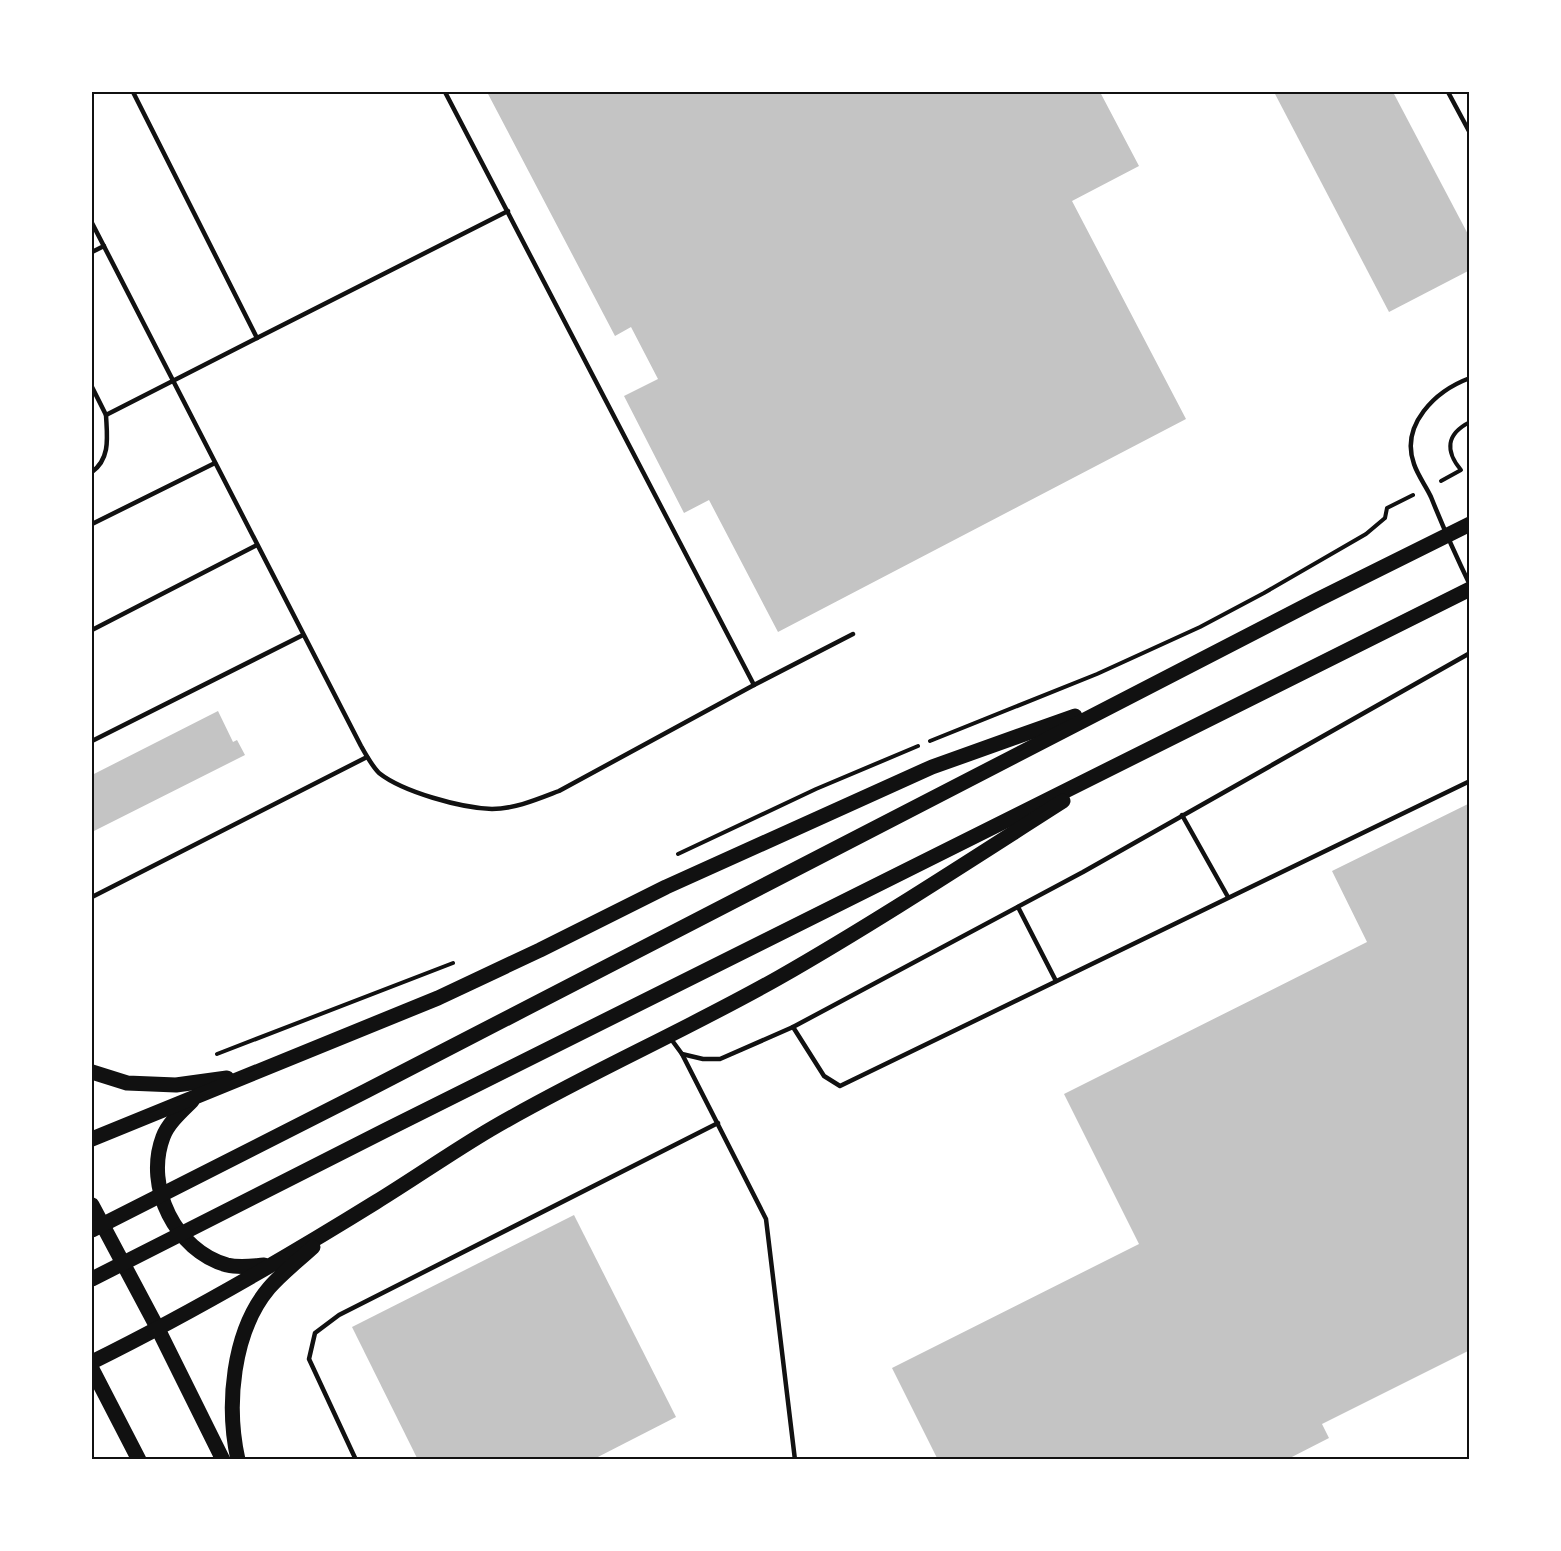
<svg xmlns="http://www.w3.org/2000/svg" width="1561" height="1551" viewBox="0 0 1561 1551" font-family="'Playfair Display',serif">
	<rect width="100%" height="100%" fill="#fff"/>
	<!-- building -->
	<g fill="#c4c4c4">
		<polygon points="487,92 1100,92 1139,166 1072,201 1186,419 778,632 709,500 684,513 624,396 658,379 631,327 615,336"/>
		<polygon points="1274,92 1393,92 1470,238 1470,270 1389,312"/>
		<polygon points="218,711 233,742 237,740 245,755 92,832 92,775"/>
		<polygon points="1470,803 1470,1350 1322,1424 1329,1438 1286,1460 938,1460 892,1368 1139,1244 1064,1094 1367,942 1332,871"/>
		<polygon points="574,1215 676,1417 592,1460 418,1460 352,1327"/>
	</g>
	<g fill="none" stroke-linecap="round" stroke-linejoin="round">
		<!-- path -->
		<g stroke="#111" stroke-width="4">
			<path d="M1441,481L1461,470C1445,451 1446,434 1470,422"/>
			<polyline points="930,741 1097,674 1200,627 1264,593 1366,534 1385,518 1387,508 1413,495"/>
			<polyline points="678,854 816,789 918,746"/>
			<polyline points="217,1054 453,963"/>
		</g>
		<!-- service -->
		<g stroke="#111" stroke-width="4.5">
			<polyline points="445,92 754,685"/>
			<polyline points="1448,92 1470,133"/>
			<path d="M92,223L361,746C366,755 372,766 379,773C403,792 461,808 492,809C515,809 538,799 559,791L754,685L853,634"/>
			<polyline points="92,252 104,246"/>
			<polyline points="257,338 508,211"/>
			<path d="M1470,378C1435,391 1400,425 1414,464C1418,476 1426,486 1431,497C1443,527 1456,556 1470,585"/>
			<polyline points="92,387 106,415 257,338 133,92"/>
			<path d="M92,472C111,458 107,436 106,415"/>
			<polyline points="92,524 215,463"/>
			<polyline points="92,630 257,545"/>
			<polyline points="92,741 303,635"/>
			<polyline points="1182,815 1228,897"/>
			<polyline points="92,897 367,757"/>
			<polyline points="1018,907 1056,981"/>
			<polyline points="793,1027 824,1076 840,1086 1470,781"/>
			<polyline points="671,1039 682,1054 703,1059 720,1059 793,1027 1083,872 1470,653"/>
			<polyline points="682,1054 766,1219 795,1460"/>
			<polyline points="356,1460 309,1359 315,1333 339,1315 718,1123"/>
		</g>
		<!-- primary -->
		<g stroke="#111" stroke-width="15">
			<polyline points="92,1072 127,1083 176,1085 227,1078"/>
			<path d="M192,1101C182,1111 168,1123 163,1137C144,1187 176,1251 227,1265C240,1268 251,1266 264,1265"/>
			<polyline points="92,1139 438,998 540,950 666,887 932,767 1075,716"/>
			<polyline points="92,1205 158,1329 223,1460"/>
			<polyline points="92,1230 366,1091 1317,600 1470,524"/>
			<polyline points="92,1279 386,1130 1470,589"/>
			<path d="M92,1362C189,1314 284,1259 376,1202C415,1178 452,1152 491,1129C585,1074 685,1031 780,977C876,922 969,861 1063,801"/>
			<polyline points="92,1369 139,1460"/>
			<path d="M238,1460C226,1406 232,1332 269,1288C282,1273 299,1260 313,1247"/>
		</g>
	</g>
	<!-- border -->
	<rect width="1561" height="1551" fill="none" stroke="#ffffff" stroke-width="186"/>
	<rect x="93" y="93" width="1375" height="1365" fill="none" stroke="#111" stroke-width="2"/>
</svg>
